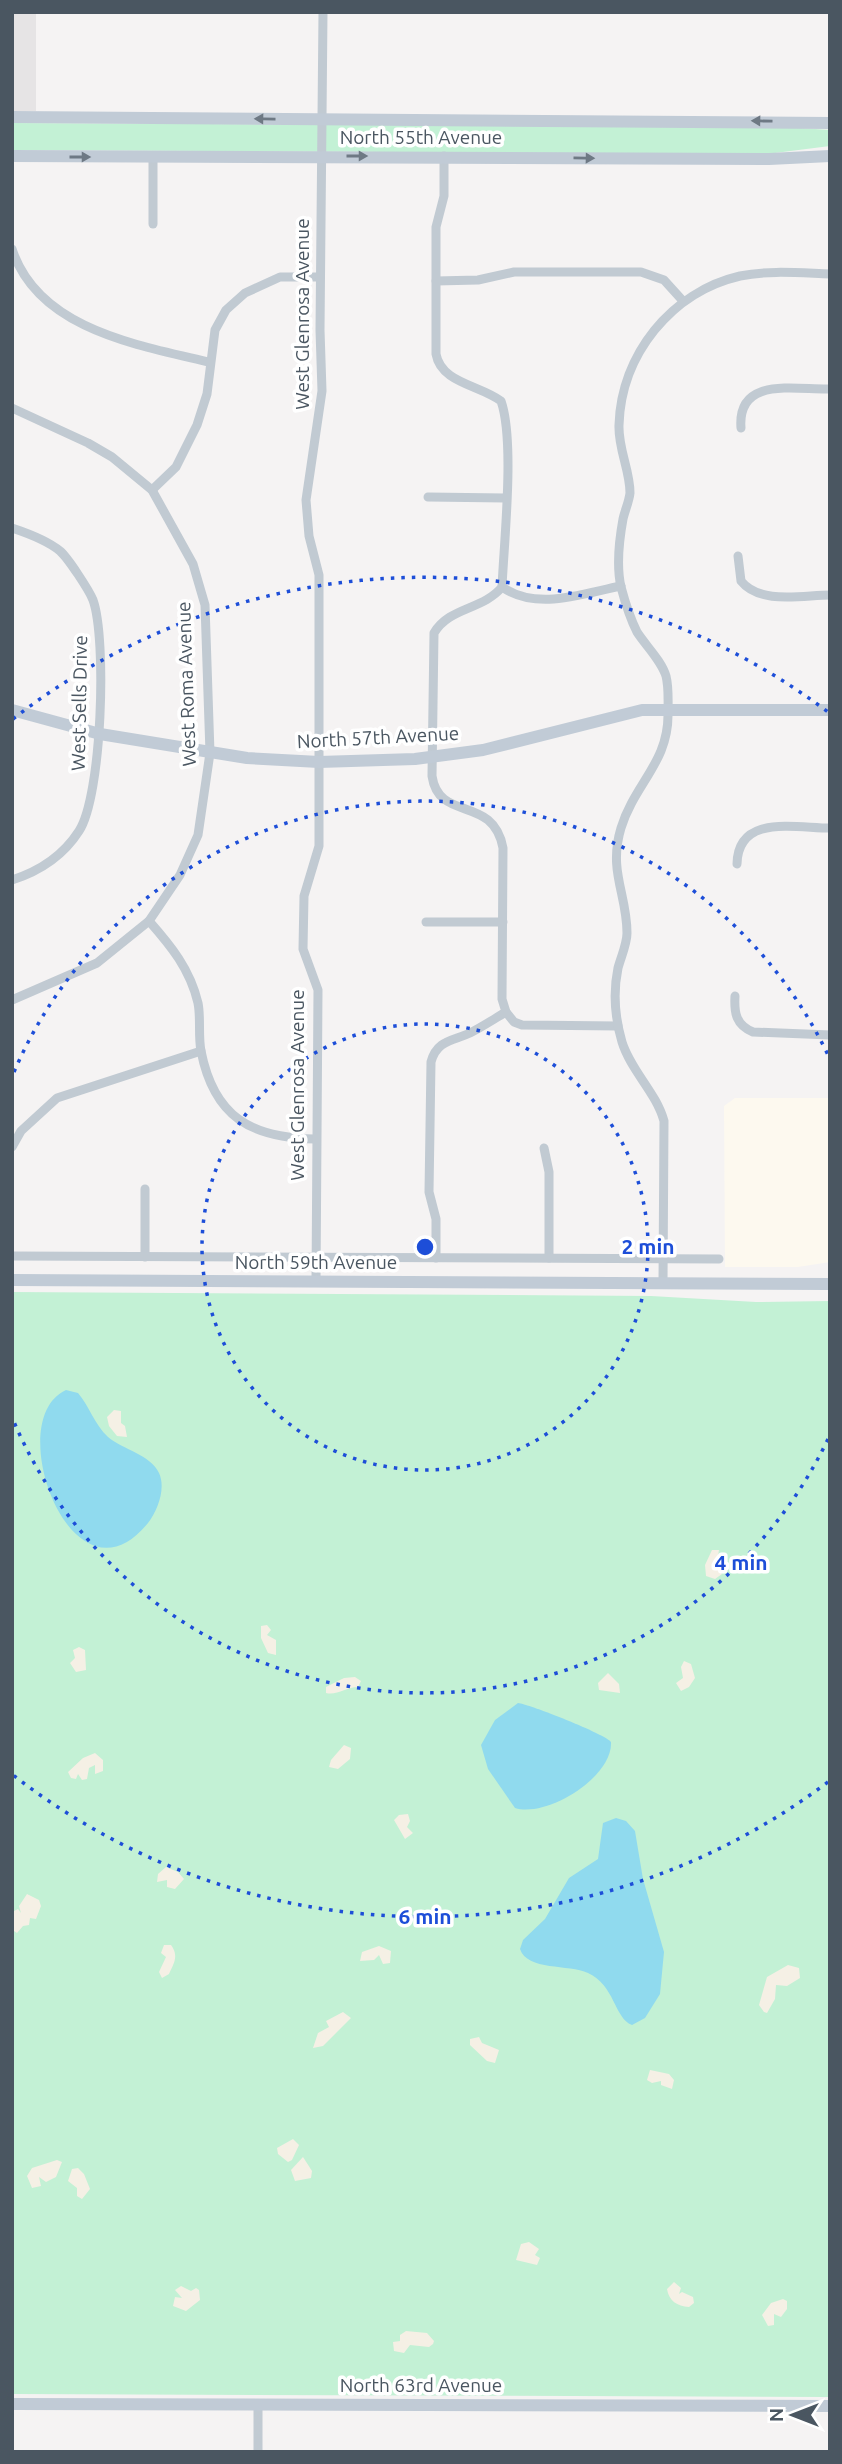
<svg xmlns="http://www.w3.org/2000/svg" width="842" height="2464" viewBox="0 0 842 2464" font-family="Ubuntu,sans-serif">
	<rect width="100%" height="100%" fill="#f5f3f3"/>
	<!-- commercial -->
	<polygon fill="#fdf9ef" points="735,1098 830,1098 830,1262 798,1267 725,1267 724,1106"/>
	<!-- education -->
	<rect fill="#e6e4e5" x="12" y="12" width="24" height="99"/>
	<!-- green -->
	<g fill="#c3f1d5">
		<polygon points="12,123 785,127 830,130 830,146 767,154 12,150"/>
		<polygon points="12,1292 651,1296 756,1302 830,1301 830,2397 12,2394"/>
	</g>
	<!-- sand -->
	<g fill="#f5f0e5">
		<polygon points="114,1410 121,1411 121,1423 125,1426 127,1437 117,1436 109,1426 107,1417"/>
		<polygon points="712,1550 719,1550 716,1568 722,1574 715,1579 706,1576 705,1565"/>
		<polygon points="267,1625 271,1630 267,1635 276,1640 276,1655 268,1653 261,1638 261,1626"/>
		<polygon points="79,1647 85,1650 86,1670 76,1672 70,1663 75,1658 73,1650"/>
		<polygon points="684,1661 691,1664 695,1678 689,1687 681,1691 676,1683 683,1678 681,1667"/>
		<polygon points="608,1673 619,1684 620,1693 599,1690 598,1683"/>
		<path d="M355,1677L361,1681L358,1687C347,1687 336,1696 326,1693V1687L344,1678Z"/>
		<polygon points="344,1745 351,1748 350,1759 338,1769 329,1767 331,1760"/>
		<polygon points="95,1753 103,1760 103,1771 95,1774 95,1765 89,1768 87,1779 82,1780 78,1774 76,1779 71,1778 68,1772 83,1758"/>
		<polygon points="408,1814 410,1821 407,1827 413,1833 405,1839 394,1820 399,1815"/>
		<polygon points="166,1867 178,1872 184,1879 175,1889 167,1887 167,1880 157,1882 158,1874"/>
		<polygon points="27,1894 39,1900 41,1906 36,1919 30,1918 29,1925 23,1926 17,1933 14,1931 12,1936 12,1912 18,1909 21,1913 19,1906"/>
		<path d="M164,1945H171C179,1956 174,1963 169,1974L162,1978L159,1972L166,1957L161,1953Z"/>
		<polygon points="379,1946 391,1951 390,1963 383,1964 379,1955 374,1960 360,1961 362,1952"/>
		<polygon points="788,1965 799,1968 800,1978 787,1986 776,1985 775,1999 767,2013 764,2012 759,2005 767,1977"/>
		<polygon points="343,2012 351,2018 323,2046 313,2048 318,2033 329,2027 326,2021"/>
		<polygon points="479,2037 482,2043 499,2050 495,2063 487,2061 470,2045 470,2039"/>
		<polygon points="650,2070 669,2074 674,2080 672,2089 661,2085 661,2081 652,2083 647,2080"/>
		<polygon points="293,2139 299,2145 292,2160 288,2162 278,2154 277,2148"/>
		<polygon points="303,2157 312,2171 311,2178 295,2181 291,2170"/>
		<polygon points="57,2160 62,2162 56,2177 46,2182 39,2177 41,2186 32,2188 27,2176 32,2168"/>
		<polygon points="78,2168 84,2174 90,2189 82,2199 77,2196 77,2188 68,2181 72,2169"/>
		<polygon points="529,2242 539,2249 535,2255 540,2258 537,2265 516,2260 521,2244"/>
		<path d="M674,2282L681,2288L679,2294L682,2292L693,2297L694,2303L689,2307C677,2306 669,2301 667,2289Z"/>
		<polygon points="181,2286 191,2291 196,2288 199,2290 200,2300 186,2311 173,2306 175,2297 182,2298 175,2290"/>
		<polygon points="783,2299 787,2301 787,2309 781,2317 774,2314 774,2325 768,2326 762,2315 771,2303"/>
		<polygon points="406,2331 427,2333 434,2341 433,2344 429,2347 410,2345 404,2353 394,2351 393,2342 400,2341 400,2335"/>
	</g>
	<!-- water -->
	<g fill="#90daee">
		<path d="M66,1390L78,1393C90,1407 94,1424 108,1437C122,1449 151,1455 159,1473C166,1488 158,1510 148,1523C73,1616 0,1420 66,1390Z"/>
		<path d="M518,1703C529,1704 605,1734 611,1742C613,1777 547,1818 515,1808L488,1769L481,1745L495,1720Z"/>
		<path d="M616,1818L626,1821L635,1831L643,1879L664,1952L660,1994L645,2018L632,2025C614,2018 615,1985 588,1973C569,1964 527,1971 520,1949L523,1940L545,1919L569,1878L598,1859L603,1823Z"/>
	</g>
	<g fill="none" stroke-linecap="round" stroke-linejoin="round">
		<!-- street -->
		<g stroke="#c1cad2" stroke-width="9">
			<polyline points="153,157 153,224"/>
			<path d="M12,249C38,329 137,345 209,362"/>
			<polyline points="436,281 478,280 514,272 641,272 664,280 683,301"/>
			<polyline points="12,408 88,443 112,457 152,490 193,564 205,605 210,753 198,835 180,875 149,921 97,963 12,1000"/>
			<path d="M741,428C737,376 795,390 830,389"/>
			<polyline points="152,490 176,467 197,425 207,394 215,330 226,310 245,293 280,277 320,277"/>
			<polyline points="428,497 505,498"/>
			<path d="M12,528C27,533 48,541 60,551C68,558 89,590 93,600C107,639 102,796 79,831C63,856 40,871 12,880"/>
			<path d="M738,556L741,581C760,605 803,595 830,595"/>
			<path d="M502,587C537,611 581,594 621,586"/>
			<path d="M737,864C738,814 795,828 830,828"/>
			<path d="M149,921C171,946 190,969 198,1003C201,1018 198,1035 201,1051C214,1117 251,1138 315,1139"/>
			<polyline points="426,922 503,922"/>
			<path d="M735,996C734,1013 736,1025 753,1032L830,1035"/>
			<polyline points="506,1012 514,1022 522,1025 618,1026"/>
			<polyline points="12,1147 21,1131 57,1098 201,1051"/>
			<polyline points="544,1148 549,1172 549,1258"/>
			<polyline points="145,1189 145,1257"/>
			<polyline points="12,1256 719,1259"/>
			<path d="M436,1258V1219L429,1192L431,1062C437,1040 453,1041 470,1033C482,1027 494,1019 506,1012L502,999L503,848C493,794 439,823 432,776L434,633C449,607 483,610 502,587C504,541 515,441 501,401C480,385 441,383 436,354V227L444,196V156"/>
			<polyline points="316,1282 318,990 303,949 304,896 319,846 319,575 309,536 306,500 322,391 320,330 323,12"/>
			<path d="M663,1284L664,1121C656,1092 631,1071 622,1042C615,1018 613,992 618,968C621,957 627,944 627,933C627,894 608,871 621,828C635,783 669,762 668,713C668,701 669,688 666,676C661,660 646,646 637,632C630,618 625,602 621,587C616,565 619,541 623,519C625,510 629,502 630,493C630,470 618,449 619,425C621,355 671,292 740,276C769,270 800,273 830,274"/>
			<polyline points="258,2452 258,2404"/>
		</g>
		<!-- secondary -->
		<g stroke="#c1cbd6" stroke-width="12">
			<polyline points="12,117 830,123"/>
			<polyline points="12,156 769,159 830,156"/>
			<polyline points="12,710 100,734 247,758 319,762 415,759 483,750 642,710 830,710"/>
			<polyline points="12,1280 830,1284"/>
			<polyline points="12,2404 830,2406"/>
		</g>
	</g>
	<!-- one-way arrows -->
	<defs><path id="oneway-solid" d="M-6-.8H1V-3.2L6.5 0L1 3.2V.8H-6Z" transform="scale(1.75)"/></defs>
	<g fill="#6e7984">
		<use href="#oneway-solid" transform="translate(265 119) rotate(-179)"/>
		<use href="#oneway-solid" transform="translate(762 121) rotate(-179)"/>
		<use href="#oneway-solid" transform="translate(357 156)"/>
		<use href="#oneway-solid" transform="translate(80 157)"/>
		<use href="#oneway-solid" transform="translate(584 158) rotate(1)"/>
	</g>
	<!-- distance rings -->
	<g fill="none" stroke="#1d4ed8" stroke-width="3.5" stroke-dasharray="3.5 7">
		<circle cx="425" cy="1247" r="223"/>
		<path d="M828 1439A447 447 0 0 1 14 1422M14 1072A447 447 0 0 1 828 1055"/>
		<path d="M828 1782A670 670 0 0 1 13 1775M13 719A670 670 0 0 1 828 712"/>
	</g>
	<g text-anchor="middle" stroke-width="7" stroke-linejoin="round" paint-order="stroke">
		<!-- street labels -->
		<g font-size="19" fill="#4a5661" stroke="#fff">
			<text x="421" y="144">North 55th Avenue</text>
			<text transform="translate(302 314) rotate(-90)" y="7">West Glenrosa Avenue</text>
			<text transform="translate(186 684) rotate(-92)" y="7">West Roma Avenue</text>
			<text transform="translate(79 703) rotate(-89)" y="7">West Sells Drive</text>
			<text transform="translate(378 737) rotate(-3)" y="7">North 57th Avenue</text>
			<text transform="translate(297 1085) rotate(-90)" y="7">West Glenrosa Avenue</text>
			<text x="316" y="1269">North 59th Avenue</text>
			<text x="421" y="2392">North 63rd Avenue</text>
		</g>
	</g>
	<circle cx="425" cy="1247" r="10" fill="#1d4ed8" stroke="#fff" stroke-width="3.5"/>
	<g font-size="21" text-anchor="middle" font-weight="bold" fill="#1d4ed8" stroke="#fff" stroke-width="7" stroke-linejoin="round" paint-order="stroke">
		<text x="648" y="1254">2 min</text>
		<text x="741" y="1570">4 min</text>
		<text x="425" y="1924">6 min</text>
	</g>
	<!-- border -->
	<rect width="842" height="2464" fill="none" stroke="#4a5661" stroke-width="28"/>
	<!-- north arrow -->
	<g transform="translate(793 2415) rotate(270)" stroke="#ffffff" stroke-width="5" paint-order="stroke">
	<path d="M0-5L12 26L0 18L-12 26Z" fill="#4a5661"/>
	<text y="-10" font-size="19" font-weight="bold" text-anchor="middle" fill="#4a5661">N</text>
	</g>
</svg>
